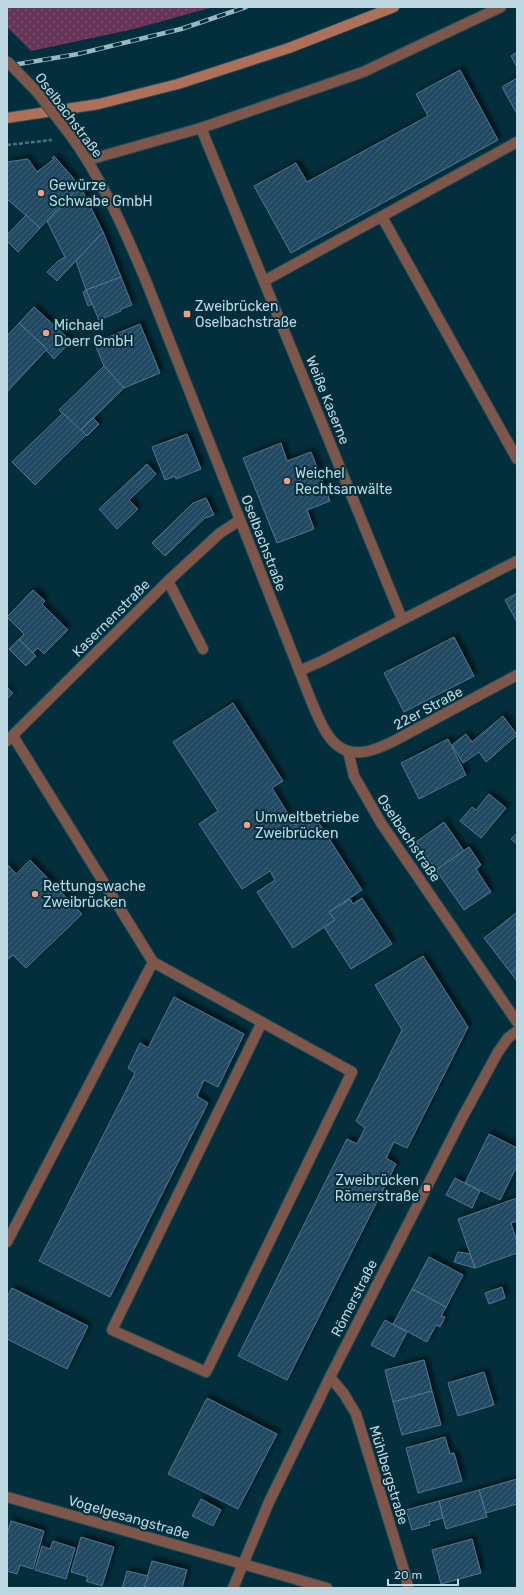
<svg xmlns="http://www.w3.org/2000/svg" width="524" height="1595" viewBox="0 0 524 1595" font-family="Rubik,sans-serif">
	<defs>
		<pattern id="grass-dots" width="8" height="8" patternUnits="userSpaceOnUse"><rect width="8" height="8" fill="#663558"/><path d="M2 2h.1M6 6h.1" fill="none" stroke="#7a5270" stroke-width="1.8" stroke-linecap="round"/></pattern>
		<pattern id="building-hatch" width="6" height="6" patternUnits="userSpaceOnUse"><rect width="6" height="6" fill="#214962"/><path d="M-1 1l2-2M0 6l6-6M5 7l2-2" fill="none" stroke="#3f6278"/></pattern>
		<filter id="shadow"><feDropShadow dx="3.5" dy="-3.5" stdDeviation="2" flood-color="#0009"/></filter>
	</defs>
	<rect width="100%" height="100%" fill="#022f3b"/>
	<!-- grass -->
	<polygon fill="url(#grass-dots)" points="7,7 213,7 134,29 31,51 7,27"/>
	<!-- building -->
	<g fill="url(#building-hatch)" stroke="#4e7792" filter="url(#shadow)">
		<polygon points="517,52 517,67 511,56"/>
		<polygon points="460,70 498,140 291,253 254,186 296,163 307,182 428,116 416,94"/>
		<polygon points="517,78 517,114 502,87"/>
		<polygon points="54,156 80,186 40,228 7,199 7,162 28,159 37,172 54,159 52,158"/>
		<polygon points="80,186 103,232 57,281 47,272 58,261 65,257 47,221"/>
		<polygon points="26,215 40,228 18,252 7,241 7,235"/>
		<polygon points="103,232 121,277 86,290 76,261"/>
		<polygon points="121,277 132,305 121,309 121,311 99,320 86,290"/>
		<polygon points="86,290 92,304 88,306 83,292"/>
		<polygon points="34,307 71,341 54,359 46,350 47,349 19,323"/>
		<polygon points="19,323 47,349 7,392 7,336"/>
		<polygon points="140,324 160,373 124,388 104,366 96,347 106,343 104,339"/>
		<polygon points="104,366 124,388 80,431 59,410"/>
		<polygon points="63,413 86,435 35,485 12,462"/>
		<polygon points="93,418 99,424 87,436 81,430"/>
		<polygon points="187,434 201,469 176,479 175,476 165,480 152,447"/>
		<polygon points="281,443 287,461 311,452 330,501 307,510 314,529 277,543 243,458"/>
		<polygon points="147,464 156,474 129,500 138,509 117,529 99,509"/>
		<polygon points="206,498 214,515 205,518 165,556 152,543 193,503"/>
		<polygon points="33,590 45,601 42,604 68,630 44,654 38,648 33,653 19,639 24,634 7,617"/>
		<polygon points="517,593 517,622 505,600"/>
		<polygon points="454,637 474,676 404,712 384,673"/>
		<polygon points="19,639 36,656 26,666 9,649"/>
		<polygon points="7,687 13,693 7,699"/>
		<polygon points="233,703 283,781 272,788 295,825 313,814 362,890 329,912 335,920 293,948 257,892 275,880 270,871 242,889 199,824 218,811 173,742"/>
		<polygon points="503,716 517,735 486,762 479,752 463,763 452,745 466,734 472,742"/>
		<polygon points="448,739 466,775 419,799 401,763"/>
		<polygon points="489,794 506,808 481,838 460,821 472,807 476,810"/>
		<polygon points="444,822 464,851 436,870 416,842"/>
		<polygon points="517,833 517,844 511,839"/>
		<polygon points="469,847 481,865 476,869 491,892 464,910 436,870"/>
		<polygon points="30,860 82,914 26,968 13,955 7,960 7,864 16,874"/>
		<polygon points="362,898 392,944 351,969 324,927 335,920 329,912 350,899 353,904"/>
		<polygon points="516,913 517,915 517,968 511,973 484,938"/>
		<polygon points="423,956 468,1027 407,1148 394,1142 386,1158 396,1164 287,1380 238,1356 347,1139 357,1144 365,1128 356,1121 402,1030 375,985"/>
		<polygon points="517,968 517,981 511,973"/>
		<polygon points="174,997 244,1034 218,1087 204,1080 197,1096 208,1103 110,1297 39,1261 135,1073 128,1068 140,1043 148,1048"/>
		<polygon points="489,1134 517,1148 517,1166 500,1200 465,1183"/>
		<polygon points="455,1178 480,1191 472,1208 446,1195"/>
		<polygon points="517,1198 517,1221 511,1223 517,1242 517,1253 475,1268 458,1219"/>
		<polygon points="458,1252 470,1254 475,1268 454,1262"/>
		<polygon points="429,1257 463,1275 446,1307 412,1289"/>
		<polygon points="502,1287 505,1298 489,1304 485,1293"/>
		<polygon points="12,1288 88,1326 67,1369 7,1339 7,1297"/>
		<polygon points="412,1289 446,1307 441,1316 445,1317 440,1327 436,1325 427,1342 393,1324"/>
		<polygon points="385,1320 407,1332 394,1357 371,1345"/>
		<polygon points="424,1360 432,1391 393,1402 385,1370"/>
		<polygon points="484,1372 494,1405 458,1416 448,1383"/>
		<polygon points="432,1391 441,1425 402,1435 393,1402"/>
		<polygon points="207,1398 277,1434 238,1509 168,1474"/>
		<polygon points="445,1437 450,1454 454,1453 462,1481 418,1493 406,1448"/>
		<polygon points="517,1479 517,1504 486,1513 479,1490"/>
		<polygon points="479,1490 487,1517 446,1529 439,1501"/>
		<polygon points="201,1499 221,1510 213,1526 192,1516"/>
		<polygon points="439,1501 443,1518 429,1522 430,1525 412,1530 406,1510"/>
		<polygon points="11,1521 44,1531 33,1569 20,1565 17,1574 7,1571 7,1534"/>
		<polygon points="81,1537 114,1547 102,1586 86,1581 88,1577 71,1572"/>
		<polygon points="472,1539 481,1573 441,1584 432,1550"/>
		<polygon points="53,1541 75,1548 66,1579 35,1570 42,1546 50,1549"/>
		<polygon points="152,1561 187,1570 182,1588 144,1588"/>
		<polygon points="127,1571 148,1576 144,1588 122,1588"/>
	</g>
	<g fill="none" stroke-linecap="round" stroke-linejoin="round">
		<defs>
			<g id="service">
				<polyline points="201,128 402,619"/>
				<polyline points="88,160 201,128 363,72 501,7"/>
				<polyline points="382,217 517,459"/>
				<polyline points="264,281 517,142"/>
				<polyline points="168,581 203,649"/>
				<polyline points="299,671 322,661 517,561"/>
				<polyline points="13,736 153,962 352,1072 206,1372 112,1330 262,1022"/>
				<polyline points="7,1242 153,962"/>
			</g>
			<g id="minor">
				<polyline points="7,741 168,581 220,533 240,520"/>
				<polyline points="348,751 354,776 381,823 517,1022"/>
				<polyline points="330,1377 344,1394 356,1414 406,1577 408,1588"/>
				<polyline points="7,1497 327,1588"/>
				<polyline points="233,1588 269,1502 330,1377 462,1118 498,1052 508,1038 517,1031"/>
			</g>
			<path id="tertiary" d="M68,132C102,178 124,229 146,281L312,703C322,726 332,756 363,752C373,751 383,746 392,742L517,675"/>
			<polyline id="secondary" points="7,118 99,104 178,84 289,48 394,7"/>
		</defs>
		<!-- service casing -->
		<use href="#service" stroke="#244d59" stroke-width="12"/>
		<!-- minor casing -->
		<use href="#minor" stroke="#244d59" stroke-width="12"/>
		<!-- tertiary casing -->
		<use href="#tertiary" stroke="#244d59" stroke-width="12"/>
		<!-- secondary casing -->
		<use href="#secondary" stroke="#244d59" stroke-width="12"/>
		<!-- path -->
		<polyline stroke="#4a707b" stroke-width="2.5" stroke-dasharray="4 2" stroke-linecap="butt" points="7,145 52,140"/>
		<!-- service -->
		<use href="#service" stroke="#7f574a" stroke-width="10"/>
		<!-- minor -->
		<use href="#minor" stroke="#7f574a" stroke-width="10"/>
		<!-- tertiary -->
		<use href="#tertiary" stroke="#7f574a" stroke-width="10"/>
		<!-- secondary -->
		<use href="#secondary" stroke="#af705a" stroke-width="10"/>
		<defs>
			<polyline id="rail" points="7,66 78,54 181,29 246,7"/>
		</defs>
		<!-- rail casing -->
		<use href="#rail" stroke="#99b8c1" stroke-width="4.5"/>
		<!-- rail -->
		<use href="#rail" stroke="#022f3b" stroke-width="3" stroke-dasharray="9" stroke-linecap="butt"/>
		<defs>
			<polyline id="tertiary-bridge" points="7,61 37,92 68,132"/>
		</defs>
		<!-- tertiary-bridge casing -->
		<use href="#tertiary-bridge" stroke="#244d59" stroke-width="12" stroke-linecap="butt"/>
		<!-- tertiary-bridge -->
		<use href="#tertiary-bridge" stroke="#7f574a" stroke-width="10"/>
	</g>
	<!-- markers -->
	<g fill="#f39f83" stroke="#022f3b" stroke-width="1.5">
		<circle cx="41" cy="193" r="4"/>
		<rect x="183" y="310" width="8" height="8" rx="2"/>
		<circle cx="46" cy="333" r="4"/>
		<circle cx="287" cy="481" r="4"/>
		<circle cx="247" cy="825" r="4"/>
		<circle cx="35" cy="894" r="4"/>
		<rect x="423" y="1184" width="8" height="8" rx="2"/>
	</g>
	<g text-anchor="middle" stroke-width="4" stroke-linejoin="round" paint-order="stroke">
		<!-- street labels -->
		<g font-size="14" fill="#bdd8e1" stroke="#022f3b">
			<text transform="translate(69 115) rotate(53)" y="5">Oselbachstraße</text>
			<text transform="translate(328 400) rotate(68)" y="5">Weiße Kaserne</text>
			<text transform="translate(264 543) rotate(69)" y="5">Oselbachstraße</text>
			<text transform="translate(111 618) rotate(-45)" y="5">Kasernenstraße</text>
			<text transform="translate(428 708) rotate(-28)" y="5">22er Straße</text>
			<text transform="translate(409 838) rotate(56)" y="5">Oselbachstraße</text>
			<text transform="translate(354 1298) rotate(-63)" y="5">Römerstraße</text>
			<text transform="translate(389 1475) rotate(73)" y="5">Mühlbergstraße</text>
			<text transform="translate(129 1517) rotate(16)" y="5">Vogelgesangstraße</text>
		</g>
		<!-- poi labels -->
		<g font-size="14" fill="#bdd8e1" stroke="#022f3b" text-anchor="start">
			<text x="49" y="190">Gewürze<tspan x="49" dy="16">Schwabe GmbH</tspan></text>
			<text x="195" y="311">Zweibrücken<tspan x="195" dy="16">Oselbachstraße</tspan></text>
			<text x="54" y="330">Michael<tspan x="54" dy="16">Doerr GmbH</tspan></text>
			<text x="295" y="478">Weichel<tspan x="295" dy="16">Rechtsanwälte</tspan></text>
			<text x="255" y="822">Umweltbetriebe<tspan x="255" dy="16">Zweibrücken</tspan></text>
			<text x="43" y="891">Rettungswache<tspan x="43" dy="16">Zweibrücken</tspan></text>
			<text x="419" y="1185" text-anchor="end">Zweibrücken<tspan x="419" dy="16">Römerstraße</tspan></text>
		</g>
	</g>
	<!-- border -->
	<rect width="524" height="1595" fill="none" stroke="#bdd8e1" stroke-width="16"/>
	<!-- scale -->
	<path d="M388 1579v6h70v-6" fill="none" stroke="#bdd8e1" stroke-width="2"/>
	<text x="394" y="1579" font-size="12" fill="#bdd8e1" stroke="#022f3b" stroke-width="3" paint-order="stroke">20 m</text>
</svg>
